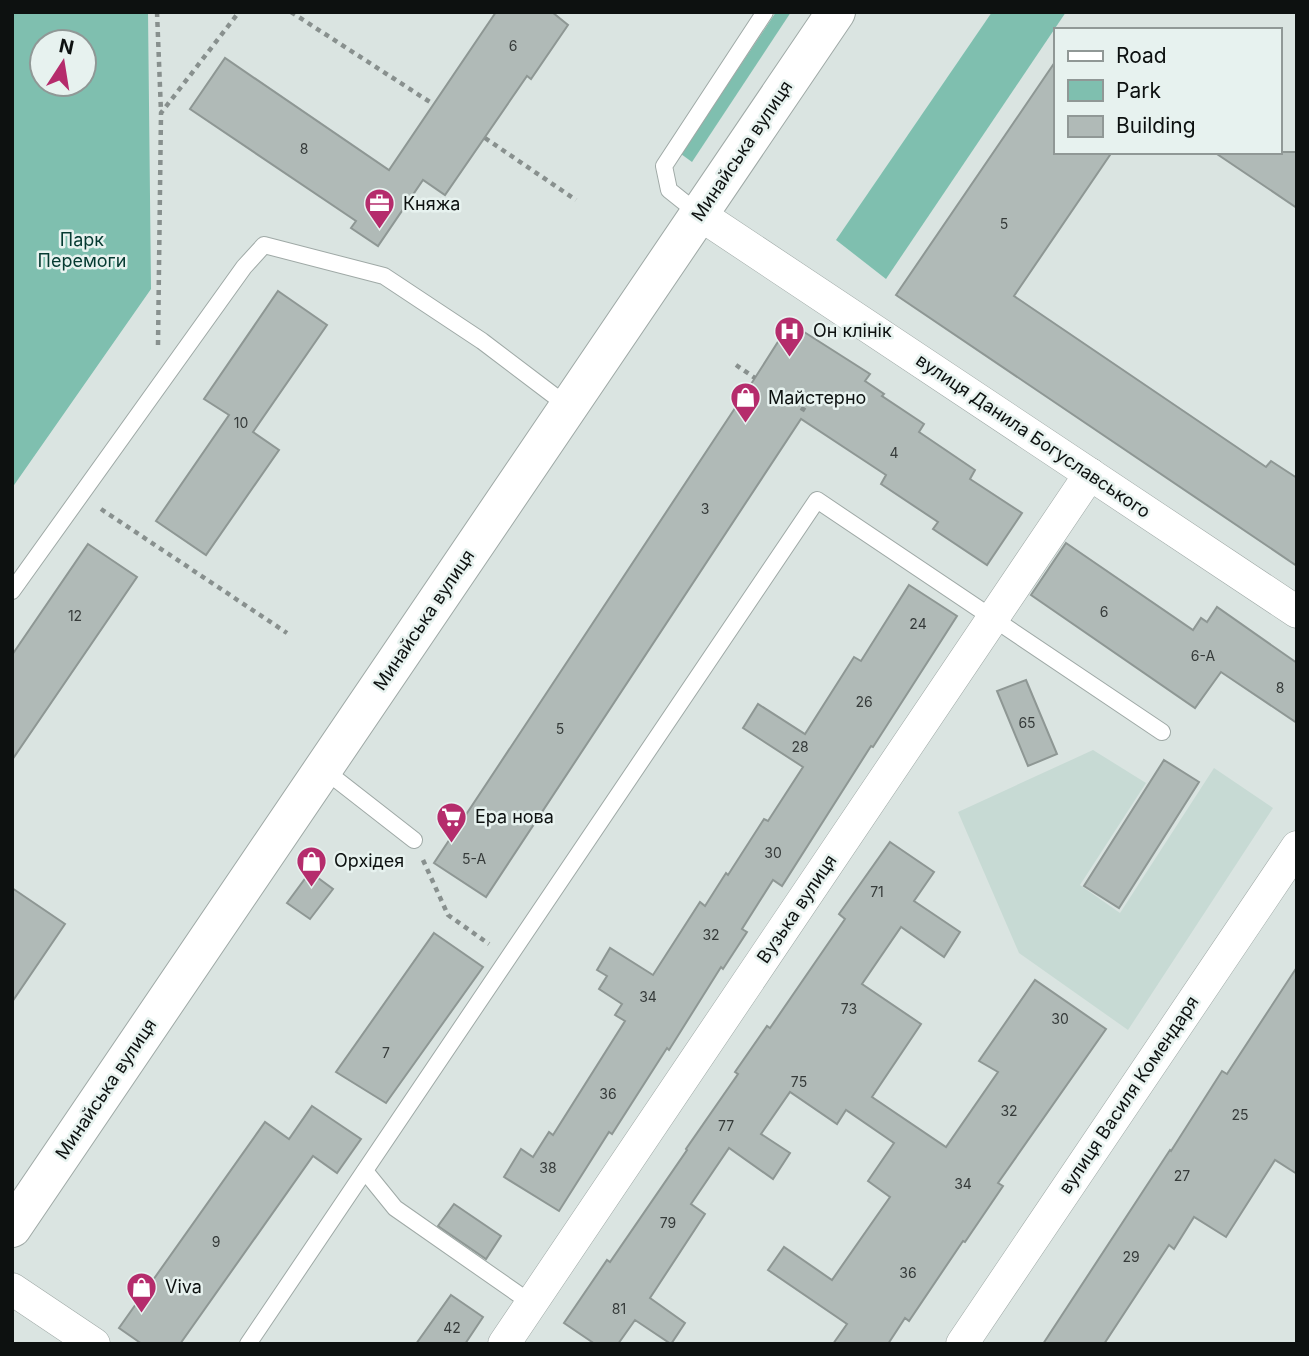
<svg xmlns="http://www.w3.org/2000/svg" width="1309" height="1356" viewBox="0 0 1309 1356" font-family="Inter,sans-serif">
	<rect width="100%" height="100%" fill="#dae4e1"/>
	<!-- built -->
	<polygon fill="#c7dad4" points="1093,750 1146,783 1080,885 1120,913 1214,768 1273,808 1128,1030 1019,953 958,812"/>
	<!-- green -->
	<g fill="#7fbfaf" fill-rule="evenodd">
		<path d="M12,12H148L151,289L12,488ZM42,42H84V84H42Z"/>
		<polygon points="776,12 791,12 692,162 681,154"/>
		<polygon points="992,12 1066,12 886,279 836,240"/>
	</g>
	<!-- building -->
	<g fill="#b0bab7" stroke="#8e9794" stroke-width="2">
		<polygon points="496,12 552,12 568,25 531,79 527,76 445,195 423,180 378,246 351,228 356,221 190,109 225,58 389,170"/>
		<polygon points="1055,62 1055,152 1112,152 1014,296 1266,467 1271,461 1297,478 1297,566 896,295"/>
		<polygon points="1214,152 1297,152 1297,208"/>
		<polygon points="278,291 327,325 253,432 279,450 206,555 156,521 229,415 204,399"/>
		<polygon points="790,323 870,374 865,381 884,394 882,396 924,424 919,432 975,470 970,479 1022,513 987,565 933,529 938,522 881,484 886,475 801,419 486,897 434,863 753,381"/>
		<polygon points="1066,543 1193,630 1201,618 1207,622 1217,607 1297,663 1297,723 1221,672 1195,708 1031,595"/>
		<polygon points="88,544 137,577 12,760 12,655"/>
		<polygon points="909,585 957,616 873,747 871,746 782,886 773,880 742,929 747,932 723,969 721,967 669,1050 667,1048 612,1134 609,1132 559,1211 504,1177 521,1149 533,1157 549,1132 553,1135 625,1021 615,1015 622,1004 599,989 607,976 597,970 610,948 653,975 700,902 705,906 726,873 728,875 764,819 768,821 803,767 743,728 758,704 805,734 854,657 861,661"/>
		<polygon points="1026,680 1057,754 1028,766 997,691"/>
		<polygon points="1164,760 1199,782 1119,908 1084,886"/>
		<polygon points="890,842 934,872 914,901 960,932 944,957 901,927 862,984 921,1024 872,1097 946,1147 998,1072 979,1061 1035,980 1106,1029 998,1183 1003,1186 965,1242 963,1241 909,1321 905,1318 888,1344 833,1344 847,1324 768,1270 784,1247 832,1280 890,1197 868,1181 894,1143 846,1110 837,1124 790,1092 761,1134 790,1153 773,1179 729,1148 691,1204 705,1214 650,1298 685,1323 671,1344 635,1320 618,1344 595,1344 564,1323 607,1260 610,1262 687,1150 686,1149 738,1074 735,1072 767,1026 770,1028 845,919 839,914"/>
		<polygon points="310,872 333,889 310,919 287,903"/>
		<polygon points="12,888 65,924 12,1002"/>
		<polygon points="434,933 483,967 386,1103 336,1072"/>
		<polygon points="1297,967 1297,1174 1275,1160 1226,1237 1194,1217 1174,1249 1169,1245 1104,1344 1043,1344 1170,1150 1171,1151 1222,1071 1227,1074"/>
		<polygon points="312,1106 361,1139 337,1173 313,1156 180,1344 142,1344 119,1328 265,1122 289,1139"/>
		<polygon points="454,1204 501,1236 486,1259 438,1226"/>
		<polygon points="451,1295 483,1317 465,1344 416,1344"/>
	</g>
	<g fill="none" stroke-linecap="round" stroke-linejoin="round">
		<defs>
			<g id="lane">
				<polyline points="699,214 669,190 664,166 765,12"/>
				<polyline points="12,591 244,267 264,245 384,276 482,341 569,407"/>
				<polyline points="323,769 414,840"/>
				<polyline points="365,1171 395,1208 531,1303"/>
				<polyline points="248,1344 817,500 1162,732"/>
			</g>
			<g id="street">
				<polyline points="699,214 1297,612"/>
				<polyline points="12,1289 94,1344"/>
				<polyline points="504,1344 1090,474"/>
				<polyline points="962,1344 1297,847"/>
			</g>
			<polyline id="secondary" points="12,1228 836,12"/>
		</defs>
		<!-- lane casing -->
		<use href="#lane" stroke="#9fa9a6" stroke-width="18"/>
		<!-- street casing -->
		<use href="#street" stroke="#9fa9a6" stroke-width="33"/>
		<!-- secondary casing -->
		<use href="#secondary" stroke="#9fa9a6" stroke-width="40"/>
		<!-- path -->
		<g stroke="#88908e" stroke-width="4.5" stroke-dasharray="5 5" stroke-linecap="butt">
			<polyline points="157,12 161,112"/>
			<polyline points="291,12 433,104"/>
			<polyline points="485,138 576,200"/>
			<polyline points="158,345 161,113 239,12"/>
			<polyline points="736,365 755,378"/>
			<polyline points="784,397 806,411"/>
			<polyline points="101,509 287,633"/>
			<polyline points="423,860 448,915 489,944"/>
		</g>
		<!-- lane -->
		<use href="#lane" stroke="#fff" stroke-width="16"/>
		<!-- street -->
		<use href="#street" stroke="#fff" stroke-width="32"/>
		<!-- secondary -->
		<use href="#secondary" stroke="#fff" stroke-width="38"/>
	</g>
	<!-- icons -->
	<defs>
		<symbol id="office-pin" viewBox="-11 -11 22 30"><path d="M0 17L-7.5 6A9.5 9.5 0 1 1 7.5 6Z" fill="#b52c6c" stroke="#e7f2ef"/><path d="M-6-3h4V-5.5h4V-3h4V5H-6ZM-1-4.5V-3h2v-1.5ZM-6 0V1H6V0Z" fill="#fff"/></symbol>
		<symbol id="hospital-pin" viewBox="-11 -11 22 30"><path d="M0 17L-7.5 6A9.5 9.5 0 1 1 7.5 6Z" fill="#b52c6c" stroke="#e7f2ef"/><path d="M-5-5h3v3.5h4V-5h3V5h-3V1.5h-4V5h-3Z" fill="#fff"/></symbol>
		<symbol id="shop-pin" viewBox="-11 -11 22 30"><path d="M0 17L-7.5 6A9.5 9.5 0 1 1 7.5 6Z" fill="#b52c6c" stroke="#e7f2ef"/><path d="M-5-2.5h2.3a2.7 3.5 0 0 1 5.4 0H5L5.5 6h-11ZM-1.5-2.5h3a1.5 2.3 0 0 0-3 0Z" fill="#fff"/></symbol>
		<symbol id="supermarket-pin" viewBox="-11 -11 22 30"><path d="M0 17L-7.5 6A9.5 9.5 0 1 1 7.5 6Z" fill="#b52c6c" stroke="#e7f2ef"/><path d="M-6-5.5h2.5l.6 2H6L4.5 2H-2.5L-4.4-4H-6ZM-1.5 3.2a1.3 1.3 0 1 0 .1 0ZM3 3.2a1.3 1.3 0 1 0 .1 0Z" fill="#fff"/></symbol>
	</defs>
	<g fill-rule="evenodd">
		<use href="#office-pin" x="362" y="186" width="35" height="47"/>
		<use href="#hospital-pin" x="772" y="314" width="35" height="47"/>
		<use href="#shop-pin" x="728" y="380" width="35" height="47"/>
		<use href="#supermarket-pin" x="434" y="800" width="35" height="47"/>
		<use href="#shop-pin" x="294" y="844" width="35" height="47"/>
		<use href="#shop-pin" x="124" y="1270" width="35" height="47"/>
	</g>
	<g text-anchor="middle" stroke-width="5" stroke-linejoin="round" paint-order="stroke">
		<!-- number labels -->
		<g font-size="14" fill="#363b3a">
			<text x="513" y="51">6</text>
			<text x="304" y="154">8</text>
			<text x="1004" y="229">5</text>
			<text x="241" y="428">10</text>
			<text x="894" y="458">4</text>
			<text x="705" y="514">3</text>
			<text x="1104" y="617">6</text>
			<text x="75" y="621">12</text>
			<text x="918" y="629">24</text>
			<text x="1203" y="661">6-А</text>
			<text x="1280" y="693">8</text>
			<text x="864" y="707">26</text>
			<text x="1027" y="728">65</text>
			<text x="560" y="734">5</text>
			<text x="800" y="752">28</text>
			<text x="773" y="858">30</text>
			<text x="474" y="864">5-А</text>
			<text x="877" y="897">71</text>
			<text x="711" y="940">32</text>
			<text x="648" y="1002">34</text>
			<text x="849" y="1014">73</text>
			<text x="1060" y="1024">30</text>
			<text x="386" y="1058">7</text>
			<text x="799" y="1087">75</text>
			<text x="608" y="1099">36</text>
			<text x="1009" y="1116">32</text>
			<text x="1240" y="1120">25</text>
			<text x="726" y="1131">77</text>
			<text x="548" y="1173">38</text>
			<text x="1182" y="1181">27</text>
			<text x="963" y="1189">34</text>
			<text x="668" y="1228">79</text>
			<text x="216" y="1247">9</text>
			<text x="1131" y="1262">29</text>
			<text x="908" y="1278">36</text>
			<text x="619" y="1314">81</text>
			<text x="452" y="1333">42</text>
		</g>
		<!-- street labels -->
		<g font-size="18" fill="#0d1110" stroke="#e7f2ef">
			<text transform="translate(742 151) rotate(-56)" y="6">Минайська вулиця</text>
			<text transform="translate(1033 436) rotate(34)" y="6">вулиця Данила Богуславського</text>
			<text transform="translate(424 620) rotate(-56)" y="6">Минайська вулиця</text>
			<text transform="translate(797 909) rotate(-56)" y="6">Вузька вулиця</text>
			<text transform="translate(106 1089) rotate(-56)" y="6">Минайська вулиця</text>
			<text transform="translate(1129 1095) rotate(-56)" y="6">вулиця Василя Комендаря</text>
		</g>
		<!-- poi labels -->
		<g font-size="18" fill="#0d1110" stroke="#e7f2ef" text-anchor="start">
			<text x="403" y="210">Княжа</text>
			<text x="813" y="337">Он клінік</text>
			<text x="768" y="404">Майстерно</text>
			<text x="475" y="823">Ера нова</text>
			<text x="334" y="867">Орхідея</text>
			<text x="165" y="1293">Viva</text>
		</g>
		<!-- park labels -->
		<g font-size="18" fill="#053a31" stroke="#e7f2ef">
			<text x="82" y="246">Парк<tspan x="82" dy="21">Перемоги</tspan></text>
		</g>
	</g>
	<!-- border -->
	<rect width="1309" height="1356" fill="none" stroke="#0d1110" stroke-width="28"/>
	<!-- legend -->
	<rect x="1054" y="28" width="228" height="126" fill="#e7f2ef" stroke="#909896" stroke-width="2"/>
	<rect x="1068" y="51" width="35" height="10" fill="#ffffff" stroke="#909896" stroke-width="2"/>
	<text x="1116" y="63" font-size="21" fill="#0d1110">Road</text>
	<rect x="1068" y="80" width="35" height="21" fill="#7fbfaf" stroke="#909896" stroke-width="2"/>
	<text x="1116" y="98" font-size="21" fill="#0d1110">Park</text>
	<rect x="1068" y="116" width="35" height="21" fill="#b0bab7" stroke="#909896" stroke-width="2"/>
	<text x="1116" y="133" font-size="21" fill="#0d1110">Building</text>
	<!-- north arrow -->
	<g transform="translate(63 63) rotate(12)"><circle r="33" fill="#e7f2ef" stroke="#909896" stroke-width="2"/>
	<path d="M0-5L12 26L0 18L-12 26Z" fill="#b52c6c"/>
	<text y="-10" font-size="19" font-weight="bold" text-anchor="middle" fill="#0d1110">N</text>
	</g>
</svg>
